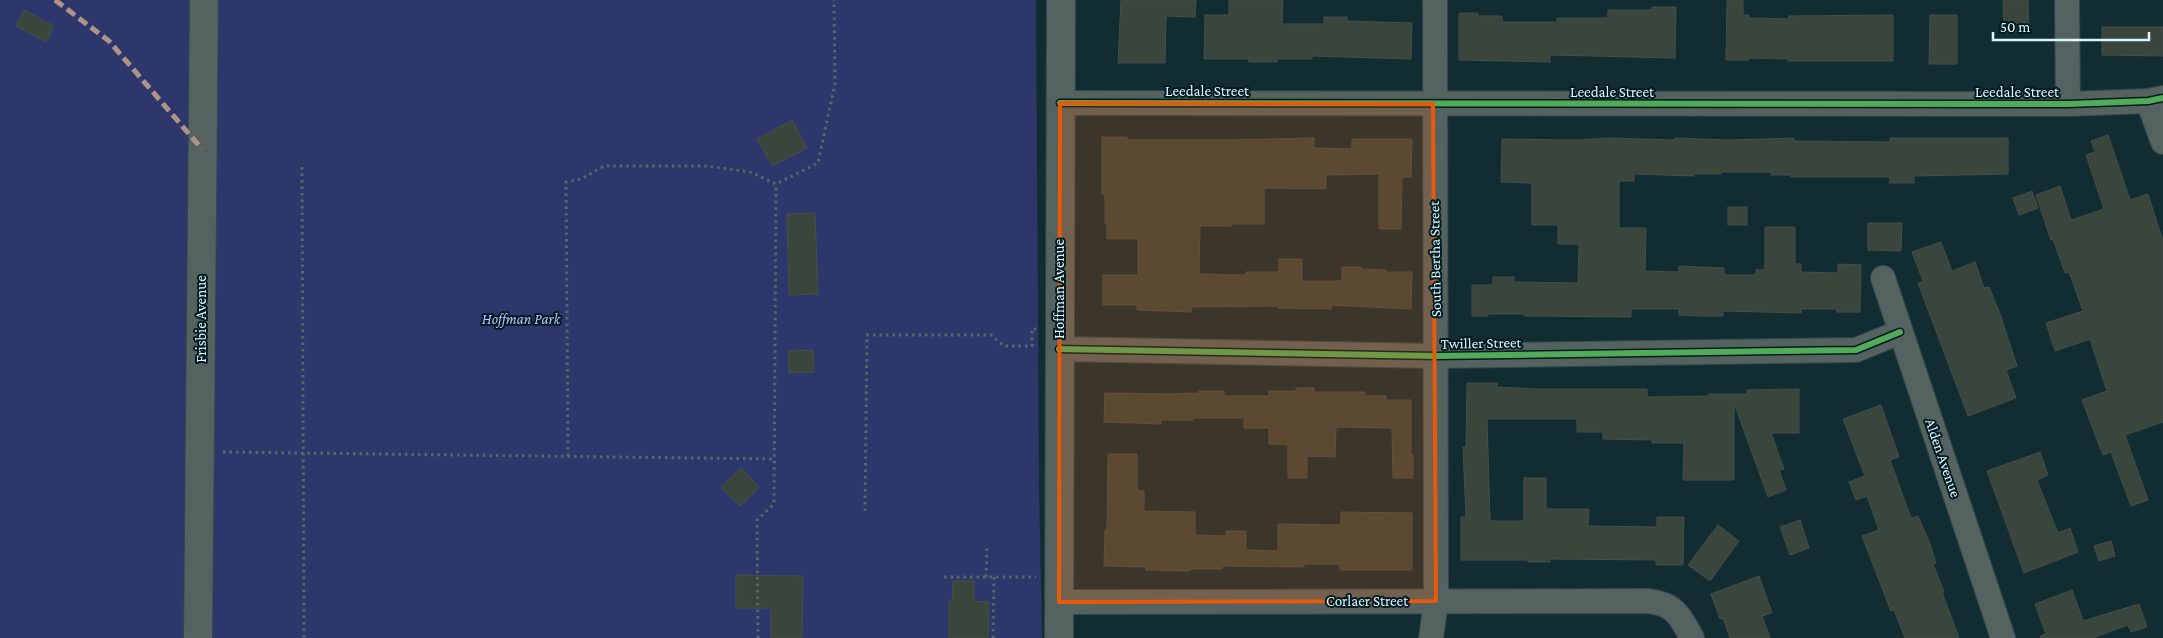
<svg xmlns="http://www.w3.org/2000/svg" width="2163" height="638" viewBox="0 0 2163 638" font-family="'Crimson Pro',serif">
	<rect width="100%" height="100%" fill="#122d32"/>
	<!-- green -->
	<polygon fill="#2e376b" points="0,0 1036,0 1039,487 1042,638 0,638"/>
	<!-- building -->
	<g fill="#3a453c" stroke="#444f4a">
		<polygon points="1121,0 1196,0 1195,17 1166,16 1165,63 1118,63"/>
		<polygon points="1229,0 1283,0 1282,24 1324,24 1324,17 1347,17 1347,21 1412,23 1411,59 1312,56 1312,59 1277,59 1277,62 1249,62 1249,59 1204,59 1205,15 1229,15"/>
		<polygon points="1727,0 1743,0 1743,15 1749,15 1749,18 1789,19 1789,16 1893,15 1893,61 1788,61 1788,59 1749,58 1749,60 1726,60"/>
		<polygon points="2003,0 2028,0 2029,32 2004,32"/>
		<polygon points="1652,7 1676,7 1675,58 1550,55 1550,62 1459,60 1459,13 1478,13 1478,16 1502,16 1502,22 1557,22 1557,18 1608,18 1608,10 1652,10"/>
		<polygon points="24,10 54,26 46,42 16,26"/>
		<polygon points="1930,15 1957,15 1957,64 1929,64"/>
		<polygon points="2102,27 2163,27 2163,56 2102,55"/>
		<polygon points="792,120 807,148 772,166 757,139"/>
		<polygon points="2108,135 2130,200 2148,194 2163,241 2163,422 2125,435 2148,500 2131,506 2111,452 2103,455 2082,400 2107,391 2090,339 2055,351 2046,323 2083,311 2069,272 2065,273 2053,239 2051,240 2036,195 2060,186 2071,220 2104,209 2086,155 2095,152 2091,141"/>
		<polygon points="1102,137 1127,137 1127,140 1225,140 1314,138 1314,148 1352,149 1352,139 1412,139 1411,177 1402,177 1401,229 1379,229 1379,174 1326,175 1326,189 1264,188 1264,224 1231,224 1231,226 1200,226 1199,274 1246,275 1246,272 1279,272 1279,259 1302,259 1302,281 1342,281 1342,267 1361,267 1361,269 1386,270 1386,272 1412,272 1411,309 1331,305 1331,309 1278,308 1278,306 1191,307 1191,312 1137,310 1137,305 1103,305 1103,275 1138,275 1138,239 1107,239 1107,223 1105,223 1105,194 1102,194"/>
		<polygon points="1610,138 1675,140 1675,138 1729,140 1794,138 1794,141 1890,142 1890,138 2008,138 2008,174 1914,176 1914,183 1889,183 1890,177 1791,177 1791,175 1771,175 1771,172 1721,172 1721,174 1694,174 1694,176 1634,174 1634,181 1619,181 1619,228 1646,228 1645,271 1679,272 1679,266 1699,267 1724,268 1724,275 1756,275 1756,270 1765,270 1765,227 1795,227 1795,264 1801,264 1801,272 1838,273 1838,264 1861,265 1860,312 1837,312 1837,309 1801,309 1801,313 1723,311 1723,316 1702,316 1679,315 1679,309 1631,309 1631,317 1524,316 1524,314 1488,314 1488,316 1472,316 1472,285 1493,285 1493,277 1514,277 1514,282 1578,283 1579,244 1558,244 1558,225 1532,225 1532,183 1501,182 1502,139 1576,140"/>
		<polygon points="2032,191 2038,208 2019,215 2013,198"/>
		<rect x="1728" y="207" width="19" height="18"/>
		<polygon points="815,213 818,294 789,295 787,214"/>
		<polygon points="1868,223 1902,223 1901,251 1868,250"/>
		<polygon points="1941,242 1952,271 1975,262 1984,288 1989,287 2000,314 2017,366 2006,370 2016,398 1968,416 1918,283 1923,281 1912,252"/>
		<polygon points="813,350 814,372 789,373 788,351"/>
		<polygon points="1467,383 1497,383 1497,387 1535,389 1647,389 1647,397 1709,396 1709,394 1747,394 1747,390 1799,389 1799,433 1771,433 1784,469 1779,470 1786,490 1768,497 1734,403 1734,480 1683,480 1684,443 1652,443 1652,440 1603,439 1603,432 1577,432 1577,419 1487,419 1490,521 1524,521 1524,478 1546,478 1546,509 1589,509 1588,526 1657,527 1657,517 1684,517 1683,565 1656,565 1656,560 1550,559 1550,562 1528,562 1528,560 1461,560 1461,517 1466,517 1463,447 1466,447"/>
		<polygon points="1296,388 1314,388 1314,392 1365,392 1365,396 1386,396 1386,400 1411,400 1411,455 1413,455 1413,478 1393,478 1392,428 1336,427 1335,457 1307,456 1307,478 1288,478 1288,445 1269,444 1269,428 1244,428 1244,418 1193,418 1193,420 1161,420 1161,424 1104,422 1105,393 1170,394 1199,393 1199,391 1224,391 1224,396 1269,396 1269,391 1296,391"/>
		<polygon points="1881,405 1899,457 1890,460 1911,518 1918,516 1930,544 1936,563 1933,564 1944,592 1942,592 1959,638 1905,638 1894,610 1891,611 1862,536 1879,530 1867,496 1856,500 1849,482 1865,476 1843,419"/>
		<polygon points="2040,452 2048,475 2037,480 2049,511 2058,533 2070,528 2078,552 2024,573 1987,471"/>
		<polygon points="1108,454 1137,454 1137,490 1144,491 1144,511 1195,512 1195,535 1226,536 1226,531 1246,531 1246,550 1278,551 1278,524 1341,525 1341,512 1412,513 1412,570 1340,570 1340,564 1304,564 1304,567 1222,566 1222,569 1190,569 1190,571 1146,570 1146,567 1104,566 1105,530 1107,530"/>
		<polygon points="741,468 759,487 740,506 721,487"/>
		<polygon points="1800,520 1809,548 1790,555 1780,527"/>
		<polygon points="1718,525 1739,541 1710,581 1688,565"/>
		<polygon points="2111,541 2115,556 2099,561 2094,546"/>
		<polygon points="736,575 803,576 802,638 771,638 771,608 736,608"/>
		<polygon points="1759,576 1772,613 1762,616 1770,638 1730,638 1723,618 1720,619 1711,594"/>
		<polygon points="953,581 974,581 974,601 989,602 988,638 949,638 949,601 952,601"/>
		<polygon points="2072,590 2083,621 2139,604 2147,627 2131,632 2128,625 2093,638 2041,638 2040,636 2046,634 2035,604"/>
	</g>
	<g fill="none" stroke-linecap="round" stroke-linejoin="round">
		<defs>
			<g id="minor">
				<polyline points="2067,0 2068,104"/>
				<polyline points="2148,101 2163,142"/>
				<polyline points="1060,103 2068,104 2148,101 2163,98"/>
				<polyline points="1883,278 2003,638"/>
				<polyline points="1059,349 1436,356 1856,350 1900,332"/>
				<path d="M1059,602L1648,601C1675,604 1680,616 1692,638"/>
				<polyline points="1431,638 1436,601 1435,0"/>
			</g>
			<g id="tertiary">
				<polyline points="198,638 204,0"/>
				<polyline points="1059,638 1061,0"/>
			</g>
		</defs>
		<!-- minor casing -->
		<use href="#minor" stroke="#31484c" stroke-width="26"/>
		<!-- tertiary casing -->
		<use href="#tertiary" stroke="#31484c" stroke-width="30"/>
		<!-- path -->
		<g stroke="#596865" stroke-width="3" stroke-dasharray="2.5 4" stroke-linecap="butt">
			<polyline points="302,167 304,638"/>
			<polyline points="223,452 775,459"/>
			<polyline points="568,456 566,182 581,179 604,166 707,166 750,172 776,184 818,163 835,84 834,0"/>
			<polyline points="865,511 867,335 991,335 1004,346 1032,346 1032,329 1036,329"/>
			<polyline points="944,577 1036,577"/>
			<polyline points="986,577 987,548"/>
			<polyline points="758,638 757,520 774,504 776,184"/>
			<polyline points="993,638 994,577"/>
		</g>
		<!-- minor -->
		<use href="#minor" stroke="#546360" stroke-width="24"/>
		<!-- tertiary -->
		<use href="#tertiary" stroke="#546360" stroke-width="28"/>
		<!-- quiet -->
		<polyline stroke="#af9288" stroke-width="5" stroke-dasharray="10 5" stroke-linecap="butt" points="55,0 109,41 202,149"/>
		<defs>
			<g id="cycleway">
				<polyline points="1060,103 2068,104 2148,101 2163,98"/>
				<polyline points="1059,349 1436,356 1856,350 1900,332"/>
			</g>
		</defs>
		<!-- cycleway casing -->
		<use href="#cycleway" stroke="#031b20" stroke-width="9"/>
		<!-- cycleway -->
		<use href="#cycleway" stroke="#51ab58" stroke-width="6"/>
	</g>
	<!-- marked area -->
	<path fill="#e8590c" fill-opacity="0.2" stroke="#e8590c" stroke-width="4" stroke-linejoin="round" d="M1060,103L1433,104L1436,601L1059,602Z"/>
	<g text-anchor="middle" stroke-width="4" stroke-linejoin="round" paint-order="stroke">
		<!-- street labels -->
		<g font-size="15" fill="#dbf7ff" stroke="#031b20">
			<text x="1207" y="96">Leedale Street</text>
			<text x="1612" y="97">Leedale Street</text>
			<text x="2017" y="97">Leedale Street</text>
			<text transform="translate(1435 259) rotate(-91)" y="5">South Bertha Street</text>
			<text transform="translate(1059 289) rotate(-90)" y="5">Hoffman Avenue</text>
			<text transform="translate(201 319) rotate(-90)" y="5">Frisbie Avenue</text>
			<text transform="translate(1481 343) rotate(-1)" y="5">Twiller Street</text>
			<text transform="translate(1943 458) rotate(71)" y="5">Alden Avenue</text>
			<text x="1367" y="606">Corlaer Street</text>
		</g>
		<!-- park labels -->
		<g font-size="15" font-style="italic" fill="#b8c4fb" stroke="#031b20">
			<text x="521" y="324">Hoffman Park</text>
		</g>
	</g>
	<!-- scale -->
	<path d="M1993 32v8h156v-8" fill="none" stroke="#dbf7ff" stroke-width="2.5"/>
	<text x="2000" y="32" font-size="15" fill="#dbf7ff" stroke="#031b20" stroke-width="4" paint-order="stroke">50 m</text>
</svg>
